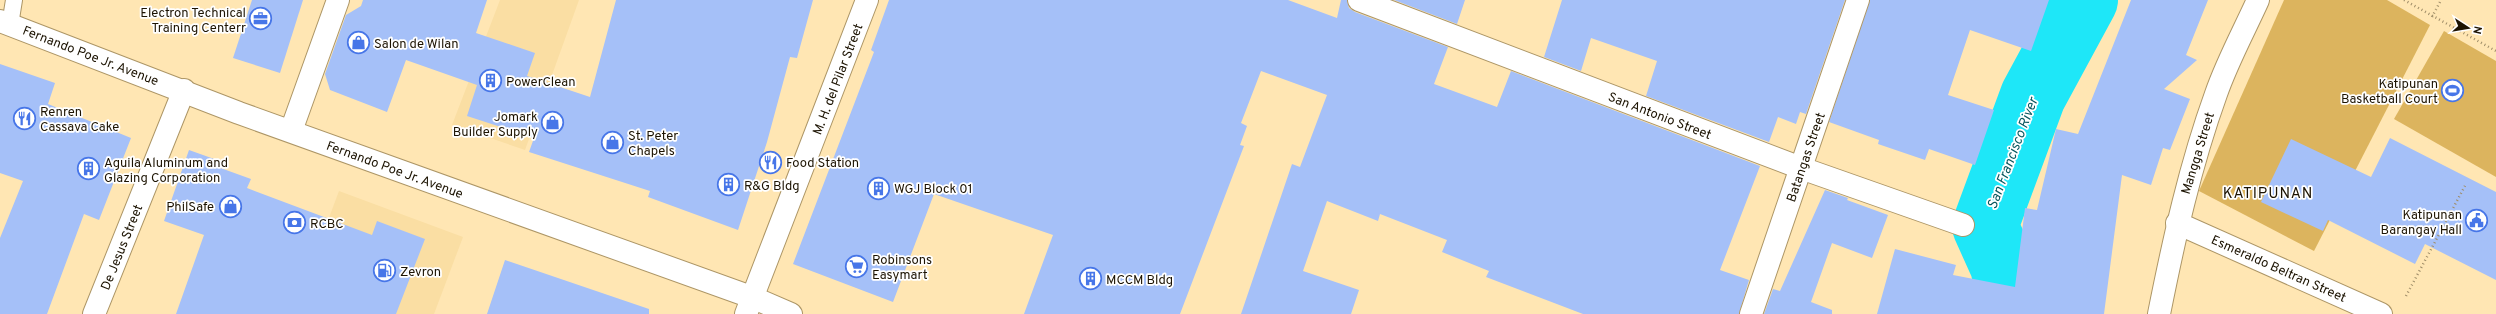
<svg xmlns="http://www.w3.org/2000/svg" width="2496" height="314" viewBox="0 0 2496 314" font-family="Overpass,sans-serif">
	<rect width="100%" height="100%" fill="#ffe6b3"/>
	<!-- built -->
	<g fill="#fadea3">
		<polygon points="500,0 579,0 525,150 452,125"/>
		<polygon points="339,191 463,237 434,314 293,314"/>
	</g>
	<!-- green -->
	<g fill="#dcb45e">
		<polygon points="2284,0 2387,0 2430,25 2314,251 2199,191"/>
		<polygon points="2444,31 2496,61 2496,177 2394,119"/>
	</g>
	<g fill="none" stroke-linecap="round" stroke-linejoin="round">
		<!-- river -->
		<polyline stroke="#1ee7f8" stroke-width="66" points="2013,314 2003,266 1985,226 2033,96 2085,0"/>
	</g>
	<!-- building -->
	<g fill="#a5c0f8">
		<polygon points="252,0 303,0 280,73 233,58"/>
		<polygon points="363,0 487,0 476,33 535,53 527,76 590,97 616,0 813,0 797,58 790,57 767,142 738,230 648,197 650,191 529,152 534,138 467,116 477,85 406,60 387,112 330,90 325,74 346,15 361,6"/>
		<polygon points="889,0 1288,0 1337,18 1341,0 1347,0 1349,8 1355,12 1448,47 1434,84 1497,107 1511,71 1760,166 1720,270 1749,280 1739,314 1583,314 1486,277 1489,271 1442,252 1447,240 1380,214 1378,221 1327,201 1303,271 1359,290 1351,314 1241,314 1292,164 1300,167 1327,95 1261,71 1241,123 1247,126 1240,145 1244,146 1180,314 1024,314 1053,235 934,194 893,302 793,264 874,52 871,50"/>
		<polygon points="1394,0 1465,0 1457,24"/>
		<polygon points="1562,0 1845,0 1806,114 1800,112 1796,124 1778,117 1769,142 1646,96 1657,61 1591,38 1581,71 1544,57"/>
		<polygon points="1870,0 2049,0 2031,51 1970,30 1948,95 1994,110 1975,165 1929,149 1925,160 1878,144 1879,140 1829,122"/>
		<polygon points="2131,0 2208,0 2186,55 2197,60 2164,89 2190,99 2170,150 2163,148 2151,185 2122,175 2104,314 1877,314 1895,249 1956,265 1953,275 2015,287 2025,208 2037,210 2056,129 2078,134"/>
		<polygon points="0,64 55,83 48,104 131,138 99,220 84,214 47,314 0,314 0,238 23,181 0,173"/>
		<polygon points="2390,138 2496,192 2496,280 2425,244 2415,264 2328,220 2323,231 2261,202 2291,139 2371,177"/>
		<polygon points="189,150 217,160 215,166 251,179 247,188 372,235 377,221 425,239 396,314 176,314 204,235 164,221"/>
		<polygon points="1825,190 1848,198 1847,200 1888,215 1872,258 1832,243 1811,302 1832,310 1832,314 1764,314 1773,289 1780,291"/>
		<polygon points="505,260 649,309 649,314 487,314"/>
	</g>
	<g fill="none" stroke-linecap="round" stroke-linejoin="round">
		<defs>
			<polyline id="service" points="10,25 14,0"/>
			<g id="minor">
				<polyline points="1359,0 1801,168 1963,225"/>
				<polyline points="291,131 338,0"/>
				<polyline points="2177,223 2381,314"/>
				<polyline points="94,314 184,90"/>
				<polyline points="1751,314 1858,0"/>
				<path d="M2159,314C2174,239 2190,166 2216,94C2227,62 2244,31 2258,0"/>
			</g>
			<polyline id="tertiary" points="746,314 867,0"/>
			<polyline id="secondary" points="0,21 239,113 754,298 791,314"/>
		</defs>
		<!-- service casing -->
		<use href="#service" stroke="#ad9666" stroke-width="18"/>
		<!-- minor casing -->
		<use href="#minor" stroke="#ad9666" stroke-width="24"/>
		<!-- tertiary casing -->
		<use href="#tertiary" stroke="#ad9666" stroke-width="24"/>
		<!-- secondary casing -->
		<use href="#secondary" stroke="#ad9666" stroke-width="24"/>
		<!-- path -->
		<g stroke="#9f8d68" stroke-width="2.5" stroke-dasharray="1 3" stroke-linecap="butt">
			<polyline points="2404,0 2496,51"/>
			<polyline points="2432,17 2441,0"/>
			<polyline points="2406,296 2466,184"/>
		</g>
		<!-- service -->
		<use href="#service" stroke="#fff" stroke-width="16"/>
		<!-- minor -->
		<use href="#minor" stroke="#fff" stroke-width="22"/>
		<!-- tertiary -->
		<use href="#tertiary" stroke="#fff" stroke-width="22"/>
		<!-- secondary -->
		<use href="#secondary" stroke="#fff" stroke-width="22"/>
	</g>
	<!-- icons -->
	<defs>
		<symbol id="office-ring" viewBox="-11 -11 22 22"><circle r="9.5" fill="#fff" stroke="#4776e8" stroke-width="1.5"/><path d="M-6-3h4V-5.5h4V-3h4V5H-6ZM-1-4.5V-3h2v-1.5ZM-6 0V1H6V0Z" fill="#4776e8"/></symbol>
		<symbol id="shop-ring" viewBox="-11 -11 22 22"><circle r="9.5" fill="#fff" stroke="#4776e8" stroke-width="1.5"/><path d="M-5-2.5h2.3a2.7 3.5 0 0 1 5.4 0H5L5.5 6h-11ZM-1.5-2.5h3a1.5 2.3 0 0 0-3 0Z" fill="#4776e8"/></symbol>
		<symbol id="building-ring" viewBox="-11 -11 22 22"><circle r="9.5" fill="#fff" stroke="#4776e8" stroke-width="1.5"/><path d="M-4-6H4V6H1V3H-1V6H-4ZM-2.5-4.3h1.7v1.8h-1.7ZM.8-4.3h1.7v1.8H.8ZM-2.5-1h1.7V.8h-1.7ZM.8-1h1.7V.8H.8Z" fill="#4776e8"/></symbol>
		<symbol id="stadium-ring" viewBox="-11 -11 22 22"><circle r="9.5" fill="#fff" stroke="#4776e8" stroke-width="1.5"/><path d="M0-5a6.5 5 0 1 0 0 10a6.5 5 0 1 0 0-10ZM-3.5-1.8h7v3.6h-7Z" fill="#4776e8"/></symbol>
		<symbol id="restaurant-ring" viewBox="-11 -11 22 22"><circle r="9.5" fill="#fff" stroke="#4776e8" stroke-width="1.5"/><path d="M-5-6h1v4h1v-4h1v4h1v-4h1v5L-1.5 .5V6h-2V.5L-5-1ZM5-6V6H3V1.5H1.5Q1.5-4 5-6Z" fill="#4776e8"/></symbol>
		<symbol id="civic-ring" viewBox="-11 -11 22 22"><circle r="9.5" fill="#fff" stroke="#4776e8" stroke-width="1.5"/><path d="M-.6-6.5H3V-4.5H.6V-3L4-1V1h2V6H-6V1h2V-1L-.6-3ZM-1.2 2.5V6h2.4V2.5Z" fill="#4776e8"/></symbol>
		<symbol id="bank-ring" viewBox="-11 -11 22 22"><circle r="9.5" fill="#fff" stroke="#4776e8" stroke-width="1.5"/><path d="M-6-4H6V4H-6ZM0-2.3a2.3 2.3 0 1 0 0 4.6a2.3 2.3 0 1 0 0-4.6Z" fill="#4776e8"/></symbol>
		<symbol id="supermarket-ring" viewBox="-11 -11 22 22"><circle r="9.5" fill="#fff" stroke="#4776e8" stroke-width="1.5"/><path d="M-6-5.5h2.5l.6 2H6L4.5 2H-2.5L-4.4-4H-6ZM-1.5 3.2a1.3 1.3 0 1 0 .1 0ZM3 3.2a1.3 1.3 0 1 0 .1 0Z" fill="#4776e8"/></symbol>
		<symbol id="fuel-ring" viewBox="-11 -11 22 22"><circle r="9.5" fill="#fff" stroke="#4776e8" stroke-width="1.5"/><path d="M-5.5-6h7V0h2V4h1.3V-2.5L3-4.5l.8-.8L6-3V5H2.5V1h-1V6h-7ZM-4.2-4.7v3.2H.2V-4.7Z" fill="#4776e8"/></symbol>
	</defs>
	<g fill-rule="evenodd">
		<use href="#office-ring" x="248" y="6" width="25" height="25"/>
		<use href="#shop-ring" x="346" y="30" width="25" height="25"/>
		<use href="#building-ring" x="478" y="68" width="25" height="25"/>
		<use href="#stadium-ring" x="2440" y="78" width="25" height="25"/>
		<use href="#restaurant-ring" x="12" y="106" width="25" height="25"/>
		<use href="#shop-ring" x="540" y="110" width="25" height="25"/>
		<use href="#shop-ring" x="600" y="130" width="25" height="25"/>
		<use href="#restaurant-ring" x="758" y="150" width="25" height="25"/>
		<use href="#building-ring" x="76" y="156" width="25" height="25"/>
		<use href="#building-ring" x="716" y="172" width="25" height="25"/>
		<use href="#building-ring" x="866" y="176" width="25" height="25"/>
		<use href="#shop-ring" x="218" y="194" width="25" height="25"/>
		<use href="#civic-ring" x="2464" y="208" width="25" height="25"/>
		<use href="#bank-ring" x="282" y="210" width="25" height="25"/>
		<use href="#supermarket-ring" x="844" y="254" width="25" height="25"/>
		<use href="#fuel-ring" x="372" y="258" width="25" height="25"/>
		<use href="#building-ring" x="1078" y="266" width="25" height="25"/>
	</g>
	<g text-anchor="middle" stroke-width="3.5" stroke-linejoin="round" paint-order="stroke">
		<!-- poi labels -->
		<g font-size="13" fill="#1c1302" stroke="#fff" text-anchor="start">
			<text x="246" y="17" text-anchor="end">Electron Technical<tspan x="246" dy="15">Training Centerr</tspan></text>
			<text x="374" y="48">Salon de Wilan</text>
			<text x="506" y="86">PowerClean</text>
			<text x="2438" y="88" text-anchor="end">Katipunan<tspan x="2438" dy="15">Basketball Court</tspan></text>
			<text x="40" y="116">Renren<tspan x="40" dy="15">Cassava Cake</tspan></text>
			<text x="538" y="121" text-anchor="end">Jomark<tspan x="538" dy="15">Builder Supply</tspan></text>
			<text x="628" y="140">St. Peter<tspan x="628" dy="15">Chapels</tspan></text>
			<text x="104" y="167">Aguila Aluminum and<tspan x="104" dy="15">Glazing Corporation</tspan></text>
			<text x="786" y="167">Food Station</text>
			<text x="744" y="190">R&amp;G Bldg</text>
			<text x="894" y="193">WGJ Block 01</text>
			<text x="214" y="211" text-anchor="end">PhilSafe</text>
			<text x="2462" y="219" text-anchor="end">Katipunan<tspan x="2462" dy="15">Barangay Hall</tspan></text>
			<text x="310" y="228">RCBC</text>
			<text x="872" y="264">Robinsons<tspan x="872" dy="15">Easymart</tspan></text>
			<text x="400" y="276">Zevron</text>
			<text x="1106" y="284">MCCM Bldg</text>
		</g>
		<!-- street labels -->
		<g font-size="13" fill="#1c1302" stroke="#fff">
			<text transform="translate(91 55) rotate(21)" y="5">Fernando Poe Jr. Avenue</text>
			<text transform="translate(837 79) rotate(-69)" y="5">M. H. del Pilar Street</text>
			<text transform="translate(1660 115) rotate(21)" y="5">San Antonio Street</text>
			<text transform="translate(2197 153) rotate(-73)" y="5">Mangga Street</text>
			<text transform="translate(1805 157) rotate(-71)" y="5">Batangas Street</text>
			<text transform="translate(395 169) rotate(20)" y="5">Fernando Poe Jr. Avenue</text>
			<text transform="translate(121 247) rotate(-68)" y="5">De Jesus Street</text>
			<text transform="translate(2279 268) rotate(24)" y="5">Esmeraldo Beltran Street</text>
		</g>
		<!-- water labels -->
		<g font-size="14" font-style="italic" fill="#0a585f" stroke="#fff">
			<text transform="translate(2012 153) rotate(-69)" y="5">San Francisco River</text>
		</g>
		<!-- quarter labels -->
		<g font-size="15" letter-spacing="1" fill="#1c1302" stroke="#fff">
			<text x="2268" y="198">KATIPUNAN</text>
		</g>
	</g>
	<!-- north arrow -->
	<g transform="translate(2468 28) rotate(102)" stroke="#ffffff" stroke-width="3" paint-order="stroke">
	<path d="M0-3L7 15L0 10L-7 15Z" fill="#1c1302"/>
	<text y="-6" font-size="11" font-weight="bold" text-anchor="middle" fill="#1c1302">N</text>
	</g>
</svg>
